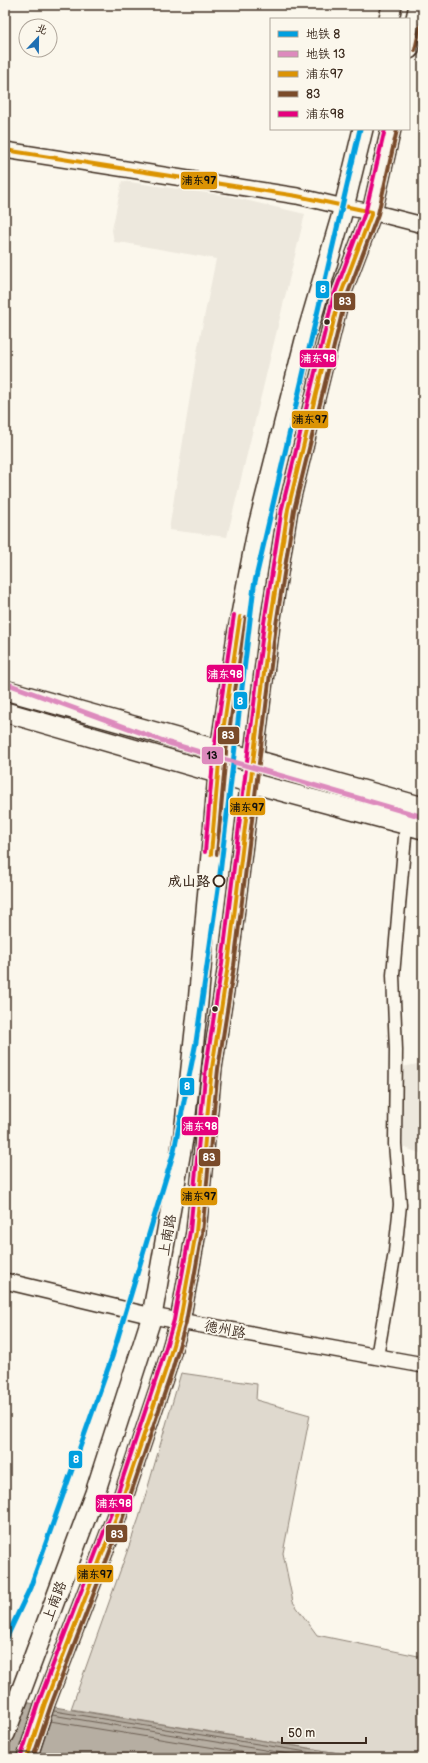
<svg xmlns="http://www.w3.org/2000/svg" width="428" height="1763" viewBox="0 0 428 1763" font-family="'Balsamiq Sans','LXGW WenKai TC',sans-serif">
	<rect width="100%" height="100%" fill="#fbf7ec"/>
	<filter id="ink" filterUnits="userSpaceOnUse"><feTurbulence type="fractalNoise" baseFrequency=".025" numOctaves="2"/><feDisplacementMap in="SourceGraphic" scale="8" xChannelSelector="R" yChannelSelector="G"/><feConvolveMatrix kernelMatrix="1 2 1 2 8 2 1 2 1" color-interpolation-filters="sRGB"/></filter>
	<g filter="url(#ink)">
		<!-- built -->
		<g fill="#ede8dd">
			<polygon points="122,181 228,196 305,214 227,537 169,530 197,352 216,259 125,243 114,242 112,230"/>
			<polygon points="423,1063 423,1154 402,1147 402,1067"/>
		</g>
		<!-- green -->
		<polygon fill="#dfd9ce" stroke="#8d8276" points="181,1373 257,1384 256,1400 310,1415 283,1553 293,1602 317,1635 423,1657 423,1758 369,1758 71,1709 139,1518"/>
		<!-- water -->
		<polygon fill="#b6aea2" stroke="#85796d" points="5,1699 369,1758 5,1758"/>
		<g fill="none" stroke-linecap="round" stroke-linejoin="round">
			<!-- shore -->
			<g stroke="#6c5f53" stroke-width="1">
				<polyline points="54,1711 344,1758"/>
				<polyline points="52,1715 313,1758"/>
				<polyline points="50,1721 276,1758"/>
			</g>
			<defs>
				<polyline id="minor" points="377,1357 395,1252 400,1205 395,1144 396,1050 393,975 406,825"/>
				<g id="tertiary">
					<polyline points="5,150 297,196 344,207 372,212 423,225"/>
					<polyline points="5,1281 152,1316 423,1365"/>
				</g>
				<g id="primary">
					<polyline points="389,19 392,5"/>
					<polyline points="409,49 419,5"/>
					<polyline points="5,690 423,807"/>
					<polyline points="5,712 251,783 423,829"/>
					<polyline points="5,1734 95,1493 152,1316 184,1133 198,1003 220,751 237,635 258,526 305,340 344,207 363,129"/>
					<polyline points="27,1758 45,1703 116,1518 166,1369 180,1321 196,1232 212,1068 228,965 270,624 288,509 339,299 372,212 391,129"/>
				</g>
			</defs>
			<!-- minor casing -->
			<use href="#minor" stroke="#3b2a1e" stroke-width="15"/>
			<!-- tertiary casing -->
			<use href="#tertiary" stroke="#3b2a1e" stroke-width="18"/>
			<!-- primary casing -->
			<use href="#primary" stroke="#3b2a1e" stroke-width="22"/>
			<!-- minor -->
			<use href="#minor" stroke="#fbf7ec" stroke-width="12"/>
			<!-- tertiary -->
			<use href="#tertiary" stroke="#fbf7ec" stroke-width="15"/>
			<!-- primary -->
			<use href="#primary" stroke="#fbf7ec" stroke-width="19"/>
			<defs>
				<g id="bus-1">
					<polyline points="5,150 297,196 372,212 339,299 288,509 270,624 228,965 212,1068 196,1232 180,1321 166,1369 116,1518 45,1703 27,1758"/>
					<polyline points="211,854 220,751 240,617"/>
				</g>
				<g id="bus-2">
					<polyline points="415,50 423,14"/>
					<polyline points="217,854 226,752 246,617"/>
					<polyline points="33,1758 51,1705 122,1520 172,1371 186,1322 202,1233 218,1069 234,966 276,625 294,510 345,301 378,214 397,130"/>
				</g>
				<g id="bus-3">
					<polyline points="205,852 214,750 234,615"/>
					<polyline points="21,1756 39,1701 110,1516 160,1367 174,1320 190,1231 206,1067 222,964 264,623 282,508 333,298 366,210 385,129"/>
				</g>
			</defs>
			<!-- bus-1 casing -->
			<use href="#bus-1" stroke="#fbf7ec" stroke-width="7"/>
			<!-- bus-2 casing -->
			<use href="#bus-2" stroke="#fbf7ec" stroke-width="7"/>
			<!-- bus-3 casing -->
			<use href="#bus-3" stroke="#fbf7ec" stroke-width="7"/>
			<!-- bus-1 -->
			<use href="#bus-1" stroke="#db9304" stroke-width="4"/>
			<!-- bus-2 -->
			<use href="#bus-2" stroke="#7a4b2a" stroke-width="4"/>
			<!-- bus-3 -->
			<use href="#bus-3" stroke="#e5007d" stroke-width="4"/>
			<defs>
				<polyline id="metro-1" points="5,1641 30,1588 112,1357 174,1151 196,1042 219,882 254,586 360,129"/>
				<polyline id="metro-2" points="5,683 169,743 423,817"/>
			</defs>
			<!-- metro-1 casing -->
			<use href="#metro-1" stroke="#fbf7ec" stroke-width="8"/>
			<!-- metro-2 casing -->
			<use href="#metro-2" stroke="#fbf7ec" stroke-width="8"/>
			<!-- metro-1 -->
			<use href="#metro-1" stroke="#009fdf" stroke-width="5"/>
			<!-- metro-2 -->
			<use href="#metro-2" stroke="#dd8abd" stroke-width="5"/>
		</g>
	</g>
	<!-- markers -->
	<g fill="#3b2a1e" stroke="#fbf7ec" stroke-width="1.5">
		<circle cx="327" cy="322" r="3.5"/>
		<circle cx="215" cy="1009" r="3.5"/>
	</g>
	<circle fill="#fbf7ec" stroke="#3b2a1e" stroke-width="2" cx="219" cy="881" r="5.5"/>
	<g text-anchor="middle" stroke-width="3.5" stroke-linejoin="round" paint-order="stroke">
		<!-- stop labels -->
		<g font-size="14" font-weight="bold" fill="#3b2a1e" stroke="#fbf7ec" text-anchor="end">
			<text x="210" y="886">成山路</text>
		</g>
		<!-- street labels -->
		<g font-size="14" fill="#3b2a1e" stroke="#fbf7ec">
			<text transform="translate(167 1235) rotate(-80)" y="5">上南路</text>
			<text transform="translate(225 1329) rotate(11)" y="5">德州路</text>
			<text transform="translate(54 1601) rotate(-69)" y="5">上南路</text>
		</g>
	</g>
	<g stroke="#fbf7ec" stroke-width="1.5">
		<rect x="180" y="171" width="38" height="19" rx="4" fill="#db9304"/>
		<rect x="315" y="280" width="15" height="19" rx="4" fill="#009fdf"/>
		<rect x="333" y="292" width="23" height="19" rx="4" fill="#7a4b2a"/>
		<rect x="299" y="349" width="38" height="19" rx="4" fill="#e5007d"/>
		<rect x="291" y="410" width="38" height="19" rx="4" fill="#db9304"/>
		<rect x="206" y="664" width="38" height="19" rx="4" fill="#e5007d"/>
		<rect x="233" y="691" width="15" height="19" rx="4" fill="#009fdf"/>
		<rect x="217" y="726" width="23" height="19" rx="4" fill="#7a4b2a"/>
		<rect x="201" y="746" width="23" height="19" rx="4" fill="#dd8abd"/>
		<rect x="229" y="797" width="37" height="19" rx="4" fill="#db9304"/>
		<rect x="179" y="1077" width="16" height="19" rx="4" fill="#009fdf"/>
		<rect x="181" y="1116" width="38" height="20" rx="4" fill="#e5007d"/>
		<rect x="198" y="1148" width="23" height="19" rx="4" fill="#7a4b2a"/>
		<rect x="180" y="1187" width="38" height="19" rx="4" fill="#db9304"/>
		<rect x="68" y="1450" width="15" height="19" rx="4" fill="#009fdf"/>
		<rect x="95" y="1494" width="38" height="19" rx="4" fill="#e5007d"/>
		<rect x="105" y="1524" width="23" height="19" rx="4" fill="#7a4b2a"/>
		<rect x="76" y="1564" width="38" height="19" rx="4" fill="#db9304"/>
	</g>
	<g font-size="11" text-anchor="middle" font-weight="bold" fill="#fff">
		<text x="323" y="293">8</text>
		<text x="345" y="305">83</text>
		<text x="318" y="362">浦东98</text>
		<text x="225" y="678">浦东98</text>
		<text x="240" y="705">8</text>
		<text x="228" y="739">83</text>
		<text x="187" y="1090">8</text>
		<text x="200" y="1130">浦东98</text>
		<text x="209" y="1161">83</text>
		<text x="76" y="1463">8</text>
		<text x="114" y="1507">浦东98</text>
		<text x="117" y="1538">83</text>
	</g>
	<g font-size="11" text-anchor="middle" font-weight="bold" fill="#111">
		<text x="199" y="184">浦东97</text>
		<text x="310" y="423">浦东97</text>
		<text x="212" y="759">13</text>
		<text x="247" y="811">浦东97</text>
		<text x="199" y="1200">浦东97</text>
		<text x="95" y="1578">浦东97</text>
	</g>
	<!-- margin -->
	<rect width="428" height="1763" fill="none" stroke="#fbf7ec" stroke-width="20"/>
	<rect x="10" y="10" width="408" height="1743" fill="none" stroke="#3b2a1e" stroke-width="1.5" filter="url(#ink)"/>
	<!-- legend -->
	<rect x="270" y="18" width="140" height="112" fill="#fbf7ec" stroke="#aea59a"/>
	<rect x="278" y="31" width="20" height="6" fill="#009fdf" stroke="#aea59a"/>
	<text x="306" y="38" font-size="12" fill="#3b2a1e">地铁 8</text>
	<rect x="278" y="51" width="20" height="6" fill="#dd8abd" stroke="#aea59a"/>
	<text x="306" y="58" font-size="12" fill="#3b2a1e">地铁 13</text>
	<rect x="278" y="71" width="20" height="6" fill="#db9304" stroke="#aea59a"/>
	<text x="306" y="78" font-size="12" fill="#3b2a1e">浦东97</text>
	<rect x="278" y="91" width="20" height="6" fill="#7a4b2a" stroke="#aea59a"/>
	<text x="306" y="98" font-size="12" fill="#3b2a1e">83</text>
	<rect x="278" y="111" width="20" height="6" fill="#e5007d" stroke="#aea59a"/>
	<text x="306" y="118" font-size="12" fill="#3b2a1e">浦东98</text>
	<!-- north arrow -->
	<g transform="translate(38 38) rotate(22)"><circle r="19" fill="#fbf7ec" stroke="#aea59a"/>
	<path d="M0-3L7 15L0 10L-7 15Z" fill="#1f6fb2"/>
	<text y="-6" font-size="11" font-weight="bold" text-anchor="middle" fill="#3b2a1e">北</text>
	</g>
	<!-- scale -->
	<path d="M282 1737v6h84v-6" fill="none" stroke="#3b2a1e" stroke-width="2"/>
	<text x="288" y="1737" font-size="12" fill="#3b2a1e" stroke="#fbf7ec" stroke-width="3" paint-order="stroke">50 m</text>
</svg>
